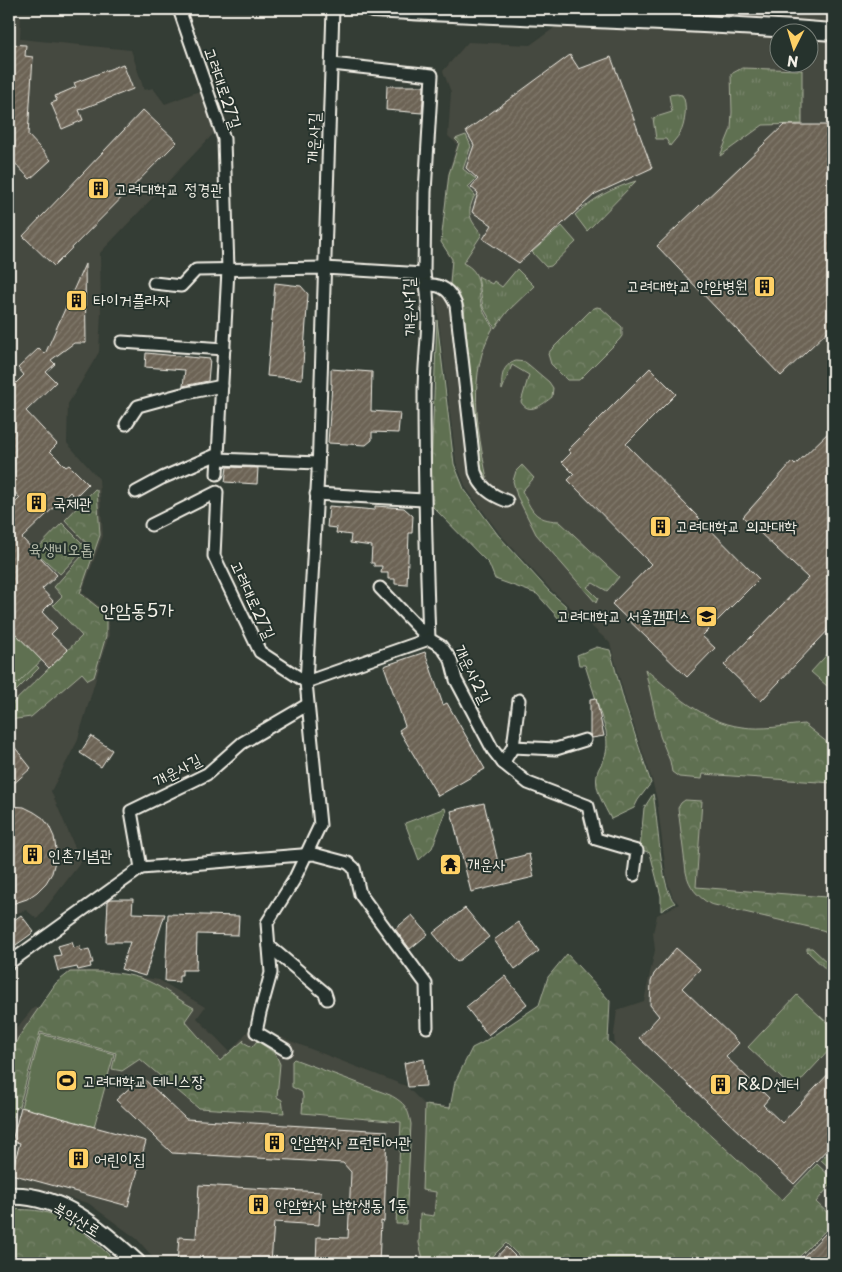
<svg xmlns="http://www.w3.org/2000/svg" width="842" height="1272" viewBox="0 0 842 1272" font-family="'Playpen Sans','Poor Story',sans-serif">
	<defs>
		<pattern id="grass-tufts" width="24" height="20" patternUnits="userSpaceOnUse" patternTransform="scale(1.25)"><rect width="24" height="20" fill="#5f6f51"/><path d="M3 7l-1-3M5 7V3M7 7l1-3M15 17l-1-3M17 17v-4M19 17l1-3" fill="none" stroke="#77846a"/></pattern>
		<pattern id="forest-crowns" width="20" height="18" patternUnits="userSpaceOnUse" patternTransform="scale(1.25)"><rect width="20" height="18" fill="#5f6f51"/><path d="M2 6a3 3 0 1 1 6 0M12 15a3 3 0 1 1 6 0" fill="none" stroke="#77846a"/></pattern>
		<pattern id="building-hatch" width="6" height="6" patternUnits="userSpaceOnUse" patternTransform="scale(1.25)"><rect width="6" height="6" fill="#6c6355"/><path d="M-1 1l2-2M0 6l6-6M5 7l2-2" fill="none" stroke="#827a6d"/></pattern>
	</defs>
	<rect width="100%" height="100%" fill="#343d35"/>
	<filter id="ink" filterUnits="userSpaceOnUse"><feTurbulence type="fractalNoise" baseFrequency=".02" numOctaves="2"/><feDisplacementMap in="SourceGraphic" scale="10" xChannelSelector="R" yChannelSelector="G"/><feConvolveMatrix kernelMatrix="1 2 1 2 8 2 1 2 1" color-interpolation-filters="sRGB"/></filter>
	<g filter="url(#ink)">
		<!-- built -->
		<g fill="#45483f" fill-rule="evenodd">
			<path d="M581,9H833V1263H158L137,1239L88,1203L9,1182V1037L35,1006L43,1013L69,970L101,971L159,980L205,1007L197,1018L230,1052L253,1025L285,1039L406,1086L424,1104L453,1107L616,1075L614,1034L617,1010L644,1001L655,950L653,933L657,915L679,904L673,898L667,881L657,800L652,780L627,705L610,643L550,589L499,533L466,488L456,462L436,299L449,284L451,260L441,242L448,174L457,144L448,136L451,92L443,71L468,42L530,45ZM780,32H810V62H780Z"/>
			<polygon points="9,16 21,17 20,39 131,50 144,90 153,88 165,104 202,90 216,131 100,253 101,312 99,352 68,404 67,443 99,479 103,536 82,592 108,614 109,635 77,742 51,791 81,862 37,919 26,910 9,916"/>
		</g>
		<!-- grass -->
		<g fill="url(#grass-tufts)" stroke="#aab09c">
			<polygon points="742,68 802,70 802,124 763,125 720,156 731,129 732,112 731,74"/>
			<path d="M677,94L682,95C688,102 685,126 680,133C677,138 673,142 670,146L666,139H656L653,118L672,112L669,95Z"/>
			<path d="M636,181L587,231L575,215C593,198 613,188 636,181Z"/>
			<polygon points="562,226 576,242 551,266 546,267 532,252"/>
			<polygon points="517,269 534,286 508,311 495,328 483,307 478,276 492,284 494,281 502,287"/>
			<polygon points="62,523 86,547 60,574 35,551"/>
			<polygon points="9,638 39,668 9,698"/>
			<polygon points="833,648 833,681 827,686 811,672"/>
			<polygon points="797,995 833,1028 833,1046 793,1089 748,1047"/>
		</g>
		<!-- forest -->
		<g fill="url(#forest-crowns)" stroke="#aab09c">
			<path d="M466,135L471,146L463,169L476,179L468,187L475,195C466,213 469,219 482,234L463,263C484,273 476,288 482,307C484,314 489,321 493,328C467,372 477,430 487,478L480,467L477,453L464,307L458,291L450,284L452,259L441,242L449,174L459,143L455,139Z"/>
			<polygon points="597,307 601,308 622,327 622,336 619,340 579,380 567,380 551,364 548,354 551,350 592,309"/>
			<polygon points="437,320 454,464 464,489 498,535 549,591 565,605 570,616 560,620 537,594 495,579 489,564 433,507 430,495"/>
			<path d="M516,361L525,362L529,365L549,382L553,388L552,397C543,404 529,416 521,402L529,375L512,365L502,390C501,377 502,365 516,361Z"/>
			<path d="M522,465L534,478L522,491C532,511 534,520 559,521L619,577L607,591L593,583L587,587L598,598L596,603L536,534L517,496L513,481L516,471Z"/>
			<polygon points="95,489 97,490 100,535 80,593 106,614 106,636 94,677 88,680 82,673 31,717 9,720 9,707 82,636 53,605 62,596 54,587 90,547 65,520"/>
			<path d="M597,647L610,650L625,705L651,783L638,800L634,808L611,819C604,805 594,790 597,774C598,768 602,764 604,759C608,750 607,741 606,731L585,665H579L577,655Z"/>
			<path d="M645,669C674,693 703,722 742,727C762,730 784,726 804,724L833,747V783L703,774L702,779L679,777L672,772L670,761L660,736Z"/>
			<path d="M653,794C658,818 660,888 675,903L661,911V896L650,853L640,849L644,808Z"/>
			<path d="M685,800L702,801L696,887L826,897L829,895V890H833V934L822,930L710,904C697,896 689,887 686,872L678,808L681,803Z"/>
			<polygon points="445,808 446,812 432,848 419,860 405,823"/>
			<polygon points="807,948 812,948 833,968 833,976 807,951"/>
			<polygon points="567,954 610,1001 608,1041 782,1200 817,1164 833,1179 833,1182 816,1202 833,1218 833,1235 827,1229 793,1263 526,1263 506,1243 486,1263 424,1263 419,1243 420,1214 434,1216 436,1192 422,1190 425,1105 450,1108 455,1082 472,1048 482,1043 539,1005 548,977"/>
			<path d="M70,972C97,972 128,970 154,984C168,991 180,1001 194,1008L185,1021L220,1061L244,1040L243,1042L252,1047L257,1041L275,1053L280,1064L277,1097L282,1100L284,1113L198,1108L140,1059L122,1071L112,1069L116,1053L40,1032L19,1106L14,1112L9,1132V1060L18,1038L56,983Z"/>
			<path d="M294,1059L390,1095C405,1103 408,1108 411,1124L406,1224H396L401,1122L302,1113L303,1097L302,1092L292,1087V1061Z"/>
			<polygon points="833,1146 833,1171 821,1160"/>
			<path d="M9,1209C20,1210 33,1209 44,1212C72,1218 98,1245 118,1263H9Z"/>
		</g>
		<!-- pitch -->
		<g fill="#5f6f51" stroke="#aab09c">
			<polygon points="9,608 52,650 17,684 9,676"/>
			<polygon points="41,1034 114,1054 94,1127 21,1107"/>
		</g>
		<!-- building -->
		<g fill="url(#building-hatch)" stroke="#f4f1e8">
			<polygon points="9,44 26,45 25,56 33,57 28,135 51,160 30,179 9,157"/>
			<polygon points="570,55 579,69 611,57 652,168 595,194 519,263 483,239 492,225 472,212 478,193 471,187 478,179 466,168 474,145 466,131"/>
			<polygon points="123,64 133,89 79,110 83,120 62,129 51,103 57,101 55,96 76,87 74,83"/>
			<polygon points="387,86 424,86 422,113 386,110"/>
			<polygon points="143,110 177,142 54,266 23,236"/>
			<polygon points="784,125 833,125 833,326 781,376 657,246"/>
			<polygon points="85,264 86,343 74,343 51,360 55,364 46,372 56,382 26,411 57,444 50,451 66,467 69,465 88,484 75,497 70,492 22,538 57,575 42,589 53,601 42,612 57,628 51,634 68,650 49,668 9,627 9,509 20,498 9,486 9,390 24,375 18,368 39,348 45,354"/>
			<polygon points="275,283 301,286 308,294 302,379 267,376"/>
			<polygon points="146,353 210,359 208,381 183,386 185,370 145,367"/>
			<polygon points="650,368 676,394 626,444 759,579 702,636 715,648 687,677 612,604 651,564 568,480 574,474 562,462 571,453 568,450"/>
			<polygon points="331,369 372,372 371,411 400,413 398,433 372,432 372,440 366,445 328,443 332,384 331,384"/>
			<polygon points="833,428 833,625 761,701 724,665 808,578 743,517 792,462 795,465"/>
			<polygon points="227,467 258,468 257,484 225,482"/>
			<polygon points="329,506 375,510 375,506 404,508 413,516 412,533 409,533 407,585 395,584 395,579 388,579 388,573 381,573 382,566 374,566 374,563 371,563 372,546 350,543 351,535 336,533 337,528 327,527"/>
			<polygon points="425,652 443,705 447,703 485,769 438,796 399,730 405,726 384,666"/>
			<polygon points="596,698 604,736 592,738 590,734 590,699"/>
			<polygon points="91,736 112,750 101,767 80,753"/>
			<polygon points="9,740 31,768 9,788"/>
			<polygon points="484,803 498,862 529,854 534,877 471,892 451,811"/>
			<polygon points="9,806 24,807 34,812 43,818 49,826 54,837 56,849 55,861 52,873 46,883 37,892 27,899 9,905"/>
			<polygon points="111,899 133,899 132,913 165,914 145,976 121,969 130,942 106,942 108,901"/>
			<polygon points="465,908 489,937 457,962 433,933"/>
			<polygon points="168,914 239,916 238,935 197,934 196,970 182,970 182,975 179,975 179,982 165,981"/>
			<polygon points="21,915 34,932 9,950 9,924"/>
			<polygon points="412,915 428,934 410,949 395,929"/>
			<polygon points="518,922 539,951 515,969 494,940"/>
			<polygon points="72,942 74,948 80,946 81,951 89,949 93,963 90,963 91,967 78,970 77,967 58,971 54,956 61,955 58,946"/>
			<polygon points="676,948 700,969 682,988 739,1043 726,1057 769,1098 763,1105 782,1123 833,1069 833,1143 794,1184 639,1038 659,1016 650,1005 651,982 654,974"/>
			<polygon points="505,976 527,1004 488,1035 466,1007"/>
			<polygon points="424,1059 426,1086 408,1087 404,1063"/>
			<polygon points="142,1077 186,1119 387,1131 384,1222 381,1221 379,1263 316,1263 317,1237 348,1238 351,1172 343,1163 172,1153 116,1100"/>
			<polygon points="21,1107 146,1141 128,1206 11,1174 20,1143 12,1141"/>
			<polygon points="199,1185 321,1192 319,1225 274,1222 271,1263 177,1263 179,1237 196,1238"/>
			<polygon points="827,1232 833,1238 833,1263 797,1263"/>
			<polygon points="506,1247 522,1263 491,1263"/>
		</g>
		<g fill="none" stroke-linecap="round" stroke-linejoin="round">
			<defs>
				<g id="street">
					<polyline points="179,9 224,139 228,270 217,474"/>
					<path d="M332,64L432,75L425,192L424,274C433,312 424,353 424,392C424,474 426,556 429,639"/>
					<polyline points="154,283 181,286 196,270 324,268 424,274"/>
					<path d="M427,285C443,284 450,291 456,305L475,472C481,488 491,495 507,501"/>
					<polyline points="122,342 224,349"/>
					<polyline points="126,424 138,406 182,394 222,386"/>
					<polyline points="218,459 318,463"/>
					<polyline points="136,492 162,478 218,454"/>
					<polyline points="316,494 424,500"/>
					<polyline points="151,525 217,492 214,556 260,652 306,682"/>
					<polyline points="380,588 429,639 441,646 451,660 456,680 493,750 503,763 528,783 588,806 596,839 637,851 634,875"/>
					<polyline points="306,682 429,639"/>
					<polyline points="307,705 242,743 207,774 131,811 141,868 314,854 348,863 354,868 360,894 426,984 427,1027"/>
					<polyline points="513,747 556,749 585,740"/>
					<polyline points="503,763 513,747 519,700"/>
					<polyline points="269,946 325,993 327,999"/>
					<polyline points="9,963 141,868"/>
					<polyline points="286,1050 256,1032 260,1013 271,973 267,923 294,880 320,825 306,682 318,473 333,9"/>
				</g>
				<g id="secondary">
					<path d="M373,9C526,18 680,20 833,32"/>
					<path d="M9,1196C60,1193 102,1231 137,1263"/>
				</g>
			</defs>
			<!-- street casing -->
			<use href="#street" stroke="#f4f1e8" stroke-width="15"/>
			<!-- secondary casing -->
			<use href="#secondary" stroke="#f4f1e8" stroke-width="20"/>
			<!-- street -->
			<use href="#street" stroke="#26332d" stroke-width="11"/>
			<!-- secondary -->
			<use href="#secondary" stroke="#26332d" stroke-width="16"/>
		</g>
	</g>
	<!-- icons -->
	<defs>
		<symbol id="building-square" viewBox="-11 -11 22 22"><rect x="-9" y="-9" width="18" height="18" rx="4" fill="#ffd166" stroke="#26332d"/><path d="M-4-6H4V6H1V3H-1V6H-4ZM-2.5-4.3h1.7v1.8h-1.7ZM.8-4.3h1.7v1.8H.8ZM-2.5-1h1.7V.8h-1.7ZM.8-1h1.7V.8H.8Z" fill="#111"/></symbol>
		<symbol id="university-square" viewBox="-11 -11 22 22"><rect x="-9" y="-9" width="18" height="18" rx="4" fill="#ffd166" stroke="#26332d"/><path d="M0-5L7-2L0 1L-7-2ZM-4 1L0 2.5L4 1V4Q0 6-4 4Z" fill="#111"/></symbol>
		<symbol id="temple-square" viewBox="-11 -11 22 22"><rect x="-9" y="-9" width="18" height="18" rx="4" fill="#ffd166" stroke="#26332d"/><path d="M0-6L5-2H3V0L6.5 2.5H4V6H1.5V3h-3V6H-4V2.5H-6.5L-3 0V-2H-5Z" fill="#111"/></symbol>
		<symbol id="stadium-square" viewBox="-11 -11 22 22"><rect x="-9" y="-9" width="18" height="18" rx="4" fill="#ffd166" stroke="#26332d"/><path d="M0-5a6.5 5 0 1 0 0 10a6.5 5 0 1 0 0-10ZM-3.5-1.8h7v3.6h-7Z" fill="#111"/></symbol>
	</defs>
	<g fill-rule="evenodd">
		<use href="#building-square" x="86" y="176" width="25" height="25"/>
		<use href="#building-square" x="752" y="274" width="25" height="25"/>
		<use href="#building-square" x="64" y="288" width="25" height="25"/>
		<use href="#building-square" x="24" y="490" width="25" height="25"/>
		<use href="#building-square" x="648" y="514" width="25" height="25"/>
		<use href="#university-square" x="694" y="604" width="25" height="25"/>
		<use href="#building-square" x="20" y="842" width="25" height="25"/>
		<use href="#temple-square" x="438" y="852" width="25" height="25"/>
		<use href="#stadium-square" x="54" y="1068" width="25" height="25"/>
		<use href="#building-square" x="708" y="1072" width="25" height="25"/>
		<use href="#building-square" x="262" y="1130" width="25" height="25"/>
		<use href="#building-square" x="66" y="1146" width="25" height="25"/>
		<use href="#building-square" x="246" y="1192" width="25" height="25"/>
	</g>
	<g text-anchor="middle" stroke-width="4" stroke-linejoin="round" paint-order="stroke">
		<!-- street labels -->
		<g font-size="16" fill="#f4f1e8" stroke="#26332d">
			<text transform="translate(223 88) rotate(71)" y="6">고려대로27길</text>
			<text transform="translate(313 138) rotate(-88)" y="6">개운사길</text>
			<text transform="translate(409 307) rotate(-92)" y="6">개운사1길</text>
			<text transform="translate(253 600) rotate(65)" y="6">고려대로27길</text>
			<text transform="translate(473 674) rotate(64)" y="6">개운사2길</text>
			<text transform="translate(177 770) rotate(-28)" y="6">개운사길</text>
			<text transform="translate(77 1219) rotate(31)" y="6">북악산로</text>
		</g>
		<!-- poi labels -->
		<g font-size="16" fill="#f4f1e8" stroke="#26332d" text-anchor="start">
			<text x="115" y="195">고려대학교 정경관</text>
			<text x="748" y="292" text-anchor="end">고려대학교 안암병원</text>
			<text x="93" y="306">타이거플라자</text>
			<text x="53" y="509">국제관</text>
			<text x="676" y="532">고려대학교 의과대학</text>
			<text x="691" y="622" text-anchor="end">고려대학교 서울캠퍼스</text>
			<text x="48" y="861">인촌기념관</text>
			<text x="467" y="870">개운사</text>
			<text x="83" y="1087">고려대학교 테니스장</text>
			<text x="737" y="1090">R&amp;D센터</text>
			<text x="290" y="1148">안암학사 프런티어관</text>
			<text x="94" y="1165">어린이집</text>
			<text x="275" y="1211">안암학사 남학생동 1동</text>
		</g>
		<!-- park labels -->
		<g font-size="16" fill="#b8bdac" stroke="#26332d">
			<text x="61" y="555">육생비오톱</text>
		</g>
		<!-- quarter labels -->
		<g font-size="19" fill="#f4f1e8" stroke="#26332d">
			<text x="137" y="617">안암동5가</text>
		</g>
	</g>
	<!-- margin -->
	<rect width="842" height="1272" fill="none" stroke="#26332d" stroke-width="30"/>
	<rect x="15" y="15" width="812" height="1242" fill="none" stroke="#f4f1e8" stroke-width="2" filter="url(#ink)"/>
	<!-- north arrow -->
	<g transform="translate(794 48) rotate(185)"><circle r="24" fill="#26332d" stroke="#787f78"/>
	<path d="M0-4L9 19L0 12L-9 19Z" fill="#ffd166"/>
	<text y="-8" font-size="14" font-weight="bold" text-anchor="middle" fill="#f4f1e8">N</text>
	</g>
</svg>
